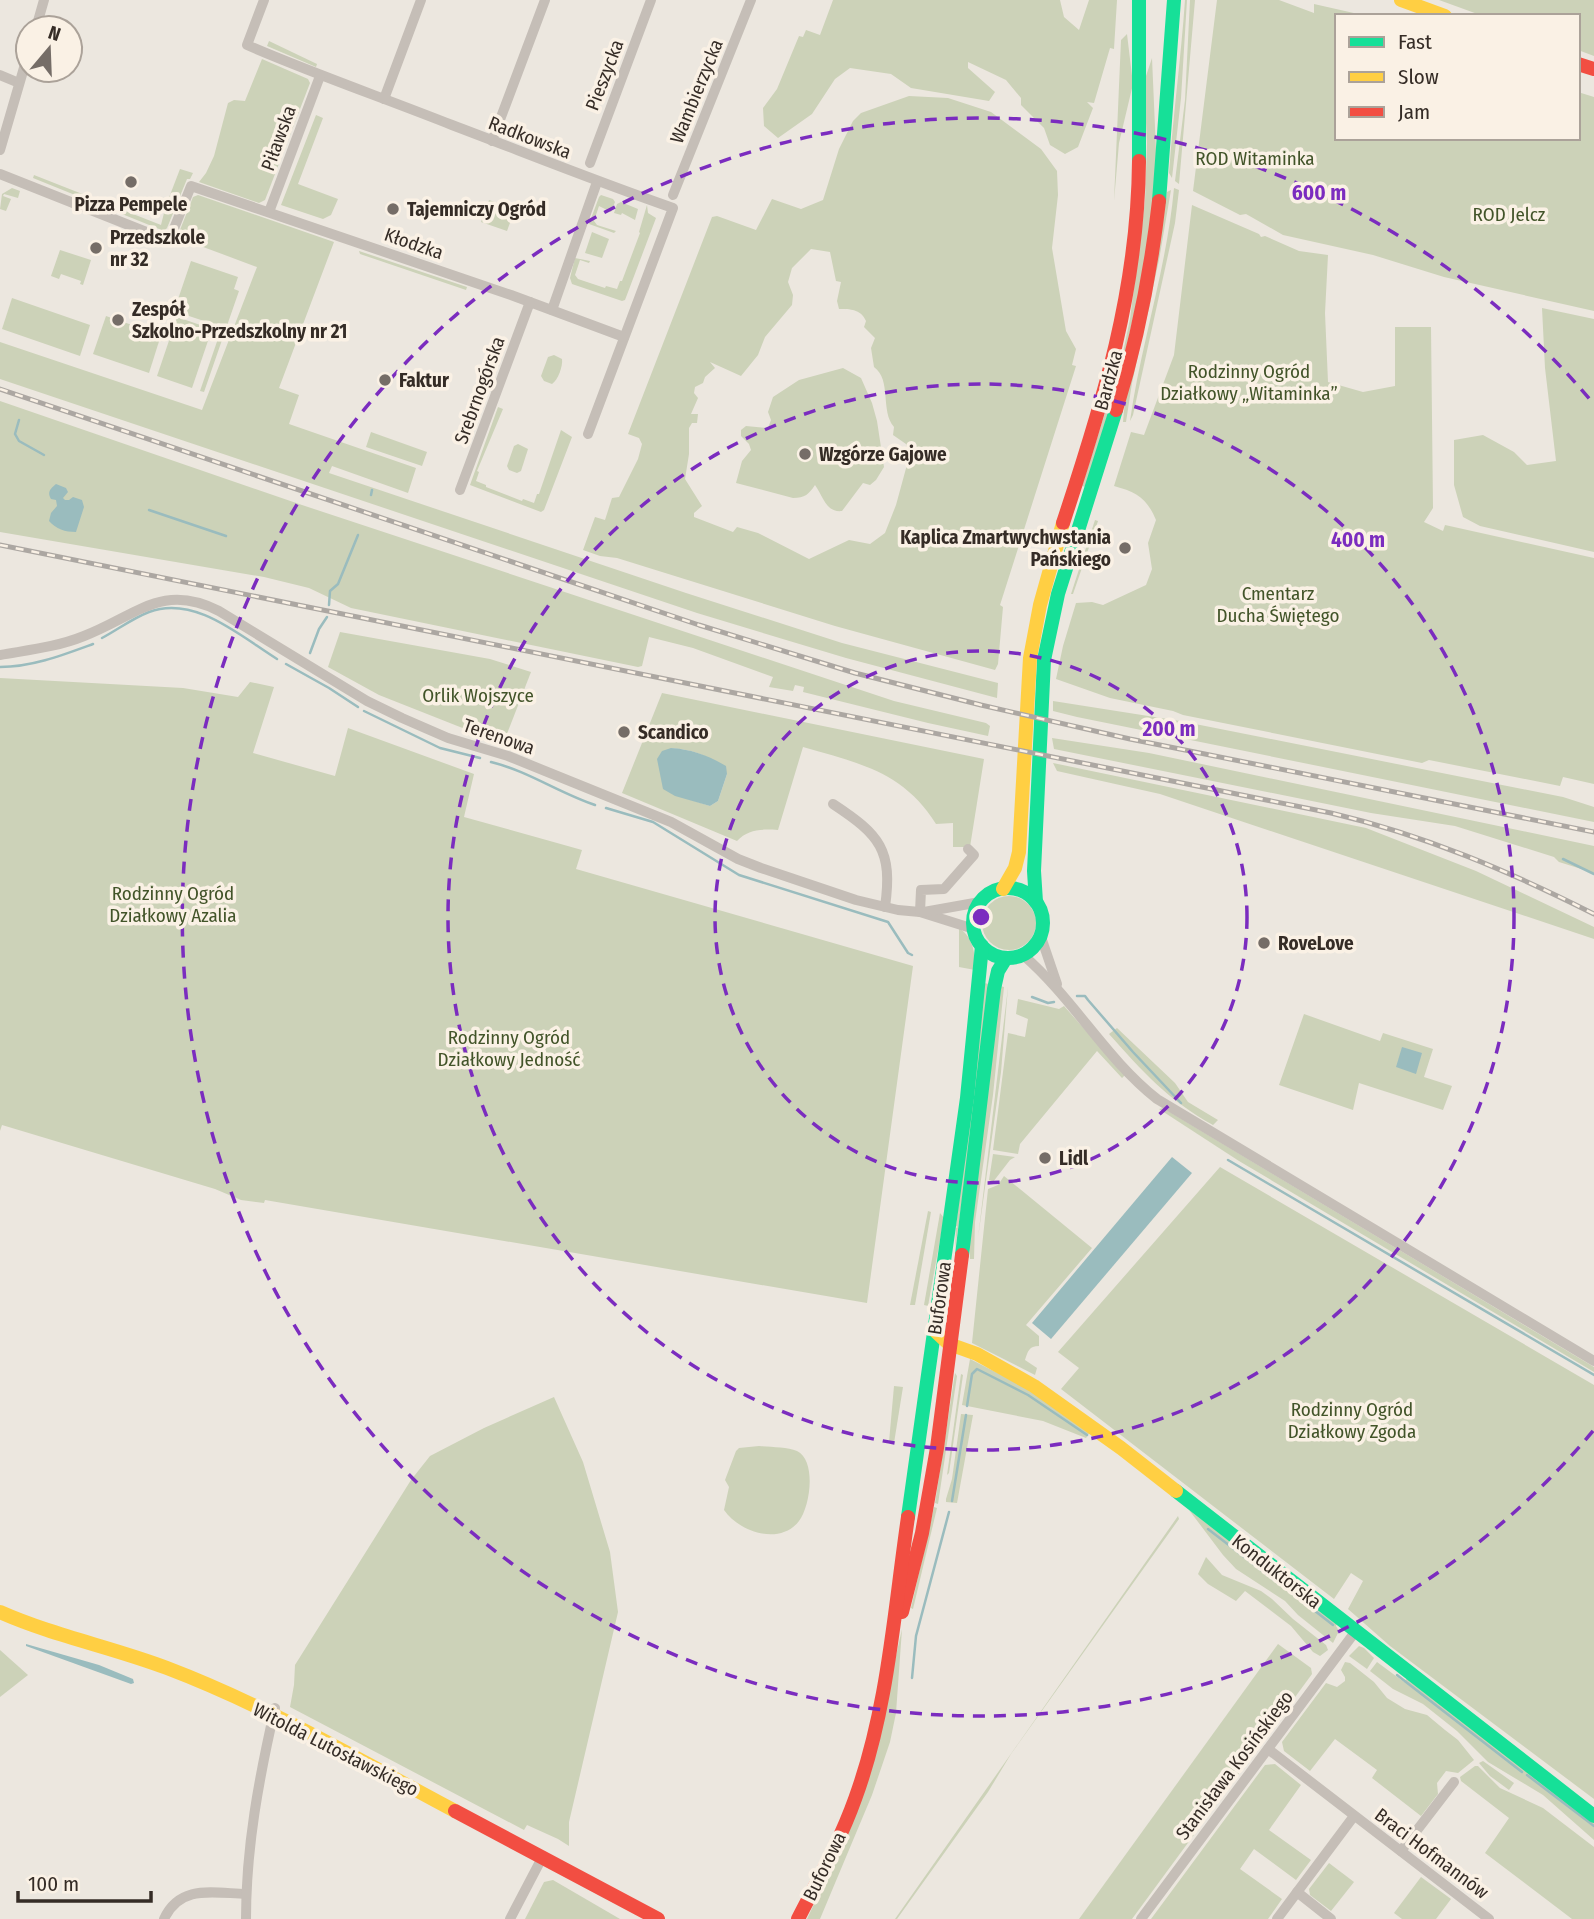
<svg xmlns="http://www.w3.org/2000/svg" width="1594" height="1919" viewBox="0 0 1594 1919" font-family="'Fira Sans Condensed',sans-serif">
	<rect width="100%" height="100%" fill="#ece7df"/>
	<!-- green -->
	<g fill="#ccd2b8" fill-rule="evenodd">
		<polygon points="833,0 1060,0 1064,17 1079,30 1089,0 1117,0 1114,49 1110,48 1094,103 1087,102 1093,108 1078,147 1065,154 1050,145 1044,128 1021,105 1021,98 1006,80 968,62 968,68 995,92 989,101 911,88 891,74 850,68 835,79 812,114 778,138 764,126 763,108 777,89 799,36 803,37 806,30 820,35"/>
		<path d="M1185,0H1187L1181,98L1172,178L1169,173C1173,115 1181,58 1185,0Z"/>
		<polygon points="1190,0 1195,0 1179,184 1175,181 1185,100"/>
		<polygon points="1217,0 1279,0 1314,13 1314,4 1367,16 1337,16 1337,138 1578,138 1578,92 1594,97 1594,311 1444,277 1373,255 1283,235 1246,214 1240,215 1193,191"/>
		<polygon points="1439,0 1594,0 1594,56 1578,50 1578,16 1483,16"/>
		<polygon points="1127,34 1133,84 1119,143 1114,201 1121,40"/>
		<polygon points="269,41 317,64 316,67 267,46"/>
		<polygon points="1152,58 1157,173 1145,265 1117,389 1086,487 1082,486 1121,362 1130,319 1145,201 1147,143 1144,82"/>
		<polygon points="262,59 308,79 310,83 265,200 259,203 199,182 206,173 214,156 228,103 234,100 245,101"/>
		<path d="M909,96L948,98L991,112L1041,149L1057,171L1058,195L1052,248L1066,331L1076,349L1072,365L1076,366L1000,605L1003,607L998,664L995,670L835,626L617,558L600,556L583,550L595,517L605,520L612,498L619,497L638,459L642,444L639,438L628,434L712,217L717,216L756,230L772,199L801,209L823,200L839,149L853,121L861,113ZM811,249L830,252L836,281L841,282L837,301L839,309C850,309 861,309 866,321L864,327L875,338L871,348L874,367C892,380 880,411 894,427L893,435L906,444L908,461L896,505L885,533L870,544L849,540L809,559L758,533L737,527L733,532L694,517V513L702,506L685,479L689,454V428L692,423H697L698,414H691L698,398L694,393L695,387L703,383L705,377L715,368L710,362L741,376L758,355L765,337L792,305L793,295L788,282L792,268Z"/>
		<polygon points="316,115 323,118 298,184 338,199 331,215 323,219 281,205"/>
		<polygon points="180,169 193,173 190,179 187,179 167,228 164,231 33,178 34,175 161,225 165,209 159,205 165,208"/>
		<polygon points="12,188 20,191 18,198 4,194 3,196 11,199 6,211 0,209 2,194"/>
		<path d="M1174,188L1179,190L1175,223L1133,415L1130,421C1141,343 1167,267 1174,188Z"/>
		<polygon points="1171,190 1159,260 1132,383 1126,422 1123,422 1125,400 1150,305 1167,192"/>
		<polygon points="198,195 334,242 279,388 299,395 289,424 416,468 408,493 332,466 329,473 686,593 842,643 998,683 997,698 846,658 697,613 0,379 0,342 202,410 257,267 179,238 178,235 193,197"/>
		<polygon points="601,195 613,199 615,202 611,212 599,206 594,221 597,225 616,231 614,233 589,224 599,197"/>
		<polygon points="127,196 139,200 143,208 138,210 115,201"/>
		<polygon points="489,200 515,209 507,231 481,222"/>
		<polygon points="621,202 638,209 635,220 622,213 621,215 614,213 617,204"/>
		<polygon points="647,205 648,213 656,218 625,300 622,301 572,284 570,278 575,258 590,261 589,263 580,260 575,275 578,279 605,288 606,286 617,289 620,281 622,281 640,233 639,232"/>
		<path d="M1192,205L1259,234L1261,237L1265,236L1299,251L1328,255L1325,313L1328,382L1363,392L1395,386V327H1431L1433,508L1424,522L1443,531L1445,525L1594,558V784L1563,777L1560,786L1429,760L1422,763L1183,715L1173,711L1110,698L1056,679L1063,646L1076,603L1092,602L1103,605L1146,585L1152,569L1148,543L1156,520C1147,498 1136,492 1114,486L1131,432L1144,435L1174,355Z"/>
		<polygon points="592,232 609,239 602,258 585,253"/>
		<polygon points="60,250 91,260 83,285 80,284 81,281 61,274 59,279 51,276"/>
		<polygon points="359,251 467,287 466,290 360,254"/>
		<polygon points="191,261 238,277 234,289 239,291 204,392 200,391 222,327 174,311"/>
		<polygon points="12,298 90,325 80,356 2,329"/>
		<polygon points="1542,308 1594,319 1594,552 1480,526 1463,517 1454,485 1454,440 1483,435 1514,452 1527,465 1556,461 1545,368"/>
		<polygon points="106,316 161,335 149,373 93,354"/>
		<polygon points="177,317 212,329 192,388 157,376"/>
		<path d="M554,355L562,359C563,366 558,380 552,384L544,381L541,376L548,357Z"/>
		<path d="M843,368L861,378L872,403L877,421L884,467L876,480L870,485L863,483L842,511C826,513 823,496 815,485C809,494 805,498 793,498L736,483L742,461L751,450L749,444L741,436V430L746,426L768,428L771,420L768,412L773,397L799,380Z"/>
		<polygon points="0,401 302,505 894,701 986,723 990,726 988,736 928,723 803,692 804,687 795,685 793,691 769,687 773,677 693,648 649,637 642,666 638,667 351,608 309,588 264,577 0,532"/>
		<polygon points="498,407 503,409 477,471 479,472 476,481 486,485 486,487 522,501 523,499 534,503 537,494 539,494 561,430 572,437 544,510 541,512 470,485"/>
		<polygon points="371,432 427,452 422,466 366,447"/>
		<polygon points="518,444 528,449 521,471 517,473 509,470 507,466 514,446"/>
		<polygon points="1095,520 1098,521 1073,594 1071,594"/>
		<polygon points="340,632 490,659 531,672 503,744 379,695 328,667"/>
		<polygon points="0,678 183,688 238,697 250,682 274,687 253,753 335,776 348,728 474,774 464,817 582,850 576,869 913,966 867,1303 265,1200 264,1203 241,1200 215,1189 2,1125 0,1131"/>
		<path d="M662,693L984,759L970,847H953V823L936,824C903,771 858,763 803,747L778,830C761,829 748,829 737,841L622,793ZM671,748C696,750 711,756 727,774L718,801L710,806L688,799Z"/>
		<polygon points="1053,701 1180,721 1563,797 1594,807 1594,822 1077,717 1053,711"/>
		<polygon points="1052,738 1149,753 1594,846 1594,873 1559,862 1554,857 1455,826 1371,813 1054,749"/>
		<polygon points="1053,763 1366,828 1476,871 1594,927 1594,939 1160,794 1057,771"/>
		<circle cx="1009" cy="923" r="27"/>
		<path d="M959,928C974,938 975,954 975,970L959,967Z"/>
		<polygon points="984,983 989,984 979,1084 955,1249 956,1228 958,1227 956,1226"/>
		<polygon points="1000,986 1004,987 993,1095 975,1222 974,1259 970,1259 969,1240"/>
		<polygon points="1008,987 1001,1072 978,1238"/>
		<polygon points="1018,999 1059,1009 1064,1006 1125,1075 1122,1078 1097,1051 1020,1144 1018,1154 993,1150 1008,1033 1025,1037 1028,1019 1016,1014"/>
		<polygon points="1304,1014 1380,1041 1383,1033 1433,1049 1424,1077 1452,1086 1443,1110 1359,1083 1353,1110 1279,1085"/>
		<path d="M1117,1028L1175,1083L1188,1102L1218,1120L1213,1125C1169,1101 1142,1071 1109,1034Z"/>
		<polygon points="1163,1108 1594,1367 1594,1372 1239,1161 1159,1109"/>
		<polygon points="993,1154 1015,1157 1010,1160 993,1182 989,1180"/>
		<polygon points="1220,1167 1594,1385 1594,1799 1390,1646 1348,1609 1363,1581 1351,1573 1334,1599 1061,1389 1079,1368 1058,1352"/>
		<path d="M1004,1176L1092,1248L1026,1325L1039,1336V1346C1029,1346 1028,1351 1025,1360L1037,1368L1035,1375L972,1343L988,1189L998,1185Z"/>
		<polygon points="928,1211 931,1212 915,1305 910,1305"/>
		<polygon points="940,1213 944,1218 928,1306 924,1305"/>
		<polygon points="970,1359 1027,1388 1090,1432 1086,1438 1043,1421 962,1405"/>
		<polygon points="955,1373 957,1376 938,1504 935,1503"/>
		<polygon points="961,1374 963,1375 949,1473 947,1475"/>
		<polygon points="894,1386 903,1387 894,1443 889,1442"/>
		<polygon points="554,1397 583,1462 610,1552 618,1612 569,1822 569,1846 558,1839 527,1825 524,1830 290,1707 294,1685 295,1665 411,1480 430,1456 484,1428"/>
		<polygon points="961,1414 973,1415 957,1503 946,1502 946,1499 952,1479"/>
		<path d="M759,1446C771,1447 787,1447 797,1451C817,1461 810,1507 799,1521C780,1546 739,1532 724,1510L729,1487L725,1480L736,1451L739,1448Z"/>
		<polygon points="934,1507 937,1508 913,1609 911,1608"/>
		<polygon points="1189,1510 1337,1623 1336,1626 1339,1631 1333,1643 1298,1615 1285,1601 1236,1569 1223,1555"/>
		<polygon points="1178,1516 1179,1519 1011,1754 988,1792 897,1919 895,1919"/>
		<polygon points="1206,1557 1222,1575 1261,1591 1272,1599 1293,1619 1326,1645 1328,1650 1320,1656 1313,1652 1291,1626 1245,1591 1236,1601 1208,1584 1198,1574"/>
		<polygon points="902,1629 896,1713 890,1742 872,1795 820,1919 807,1919 844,1841 891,1678"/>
		<polygon points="1278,1644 1311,1668 1312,1674 1132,1919 1079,1919"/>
		<polygon points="1359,1646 1364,1648 1374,1658 1367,1669 1349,1656"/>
		<polygon points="0,1650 28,1675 0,1697"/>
		<polygon points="1345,1662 1350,1663 1374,1682 1387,1698 1405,1709 1427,1715 1445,1730 1458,1740 1474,1760 1458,1773 1446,1771 1437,1783 1438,1794 1421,1816 1372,1778 1377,1770 1335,1739 1310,1771 1284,1751 1282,1742 1326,1683 1337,1687 1345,1681 1345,1677 1341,1670"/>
		<polygon points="1377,1662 1404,1682 1408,1677 1594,1822 1594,1840 1543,1795 1488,1762 1457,1731 1423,1704 1393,1689 1370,1671"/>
		<polygon points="1483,1761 1514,1783 1509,1790 1490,1776 1479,1763"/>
		<polygon points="1275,1764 1301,1785 1269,1830 1311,1860 1296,1880 1254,1849 1240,1869 1282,1899 1268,1919 1151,1919 1265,1765"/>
		<polygon points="1475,1766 1478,1766 1500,1788 1543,1808 1594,1847 1594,1919 1572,1919 1485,1853 1509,1818 1461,1781 1460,1777"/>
		<polygon points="1329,1863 1354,1882 1331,1911 1310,1895 1309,1889"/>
		<polygon points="1421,1877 1451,1899 1436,1919 1402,1919 1394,1913"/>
		<polygon points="553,1880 620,1919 525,1919 544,1882"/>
	</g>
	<!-- water -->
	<g fill="#9abcbe">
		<path d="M56,484L66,488L68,492L63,498L65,500H69L73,497L82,500L84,507L76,532C65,532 56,529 49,521L51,513L57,506L56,500L51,499C47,492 50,489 56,484Z"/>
		<path d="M671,748C691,749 709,756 726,766L727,774L718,801L710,806L675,796L663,789L657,759L662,751Z"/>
		<polygon points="1402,1047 1422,1053 1416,1074 1396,1067"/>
		<polygon points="1172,1157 1192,1173 1051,1339 1032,1323"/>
		<polygon points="26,1644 99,1665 133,1679 134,1683 131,1684 26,1646"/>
	</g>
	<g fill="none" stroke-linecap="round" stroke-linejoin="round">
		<!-- stream -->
		<g stroke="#9abcbe" stroke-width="2.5">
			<polyline points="19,420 15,434 19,441 44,455"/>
			<polyline points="371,495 372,490"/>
			<polyline points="149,510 226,536"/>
			<polyline points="329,605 330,591 338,584 358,535"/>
			<path d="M102,638C117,630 133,618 149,612C195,595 240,636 277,659"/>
			<polyline points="310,653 319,629 327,617"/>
			<polyline points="286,664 329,688 358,707"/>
			<path d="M0,667C32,667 63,655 93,644"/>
			<polyline points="364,711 440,748 480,758"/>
			<path d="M491,762C528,771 559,793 595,805"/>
			<polyline points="606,808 653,822 739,875 888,922 908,953 912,955"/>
			<polyline points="1563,859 1594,874"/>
			<polyline points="1077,996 1085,996 1088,1000 1133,1052 1181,1103"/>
			<polyline points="1032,997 1048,1003 1054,1002"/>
			<polyline points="1228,1160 1594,1375"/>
			<polyline points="967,1406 972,1374 977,1369 1028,1395 1087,1435"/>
			<polyline points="952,1501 966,1415"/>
			<polyline points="1208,1529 1278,1583"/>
			<polyline points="1283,1586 1333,1625"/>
			<polyline points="1397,1675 1522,1772"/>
			<polyline points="912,1678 916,1636 949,1512"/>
			<polyline points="1527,1775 1594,1826"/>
		</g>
		<!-- street -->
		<g stroke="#c5beb7" stroke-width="10">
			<path d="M264,0L247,45C314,74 384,98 452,125C526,153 598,182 673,208L588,434"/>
			<polyline points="36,28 44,0"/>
			<polyline points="0,75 19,83"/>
			<polyline points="384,99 421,0"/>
			<polyline points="492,141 545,0"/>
			<polyline points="0,150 28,54"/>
			<polyline points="590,163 651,0"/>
			<polyline points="0,174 169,241 191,186 511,295 624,337"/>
			<polyline points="673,195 751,0"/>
			<polyline points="269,212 320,76"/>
			<polyline points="552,310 597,182"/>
			<polyline points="460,490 530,302"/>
			<path d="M0,655C28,650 57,647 84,636C136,616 162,582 219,611L367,701L402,718L448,738L508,756L671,822L738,859L761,868L856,900L898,910L920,912L974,929"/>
			<path d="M833,804C880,835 893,850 885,907"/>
			<polyline points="920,912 921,890 944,889 974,855 968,849"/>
			<polyline points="924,912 980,902"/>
			<polyline points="1041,937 1057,984"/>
			<path d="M1023,955C1074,999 1105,1058 1157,1099L1594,1361"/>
			<polyline points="1268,1749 1489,1919"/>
			<polyline points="1401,1851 1454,1782"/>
			<polyline points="1297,1892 1331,1919"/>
			<path d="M164,1919C180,1884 213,1893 246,1894"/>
			<path d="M246,1919C246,1847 259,1778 275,1708"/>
			<polyline points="510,1919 543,1856"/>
			<polyline points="1141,1919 1355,1632"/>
			<polyline points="1277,1919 1354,1816"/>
		</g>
		<!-- fast -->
		<g stroke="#16e098" stroke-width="14">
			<polyline points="1139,0 1139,161"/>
			<polyline points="1159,201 1174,0"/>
			<circle cx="1008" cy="923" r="35"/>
			<polyline points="1036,902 1034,871 1044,660 1058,594 1116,410"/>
			<polyline points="962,1255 994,989 998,971 1006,958"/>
			<polyline points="1176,1491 1594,1816"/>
			<polyline points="908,1517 967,1098 982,946"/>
		</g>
		<!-- slow -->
		<g stroke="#ffcf43" stroke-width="14">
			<polyline points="1401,0 1445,16"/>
			<polyline points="1003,889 1015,868 1019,852 1030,658 1040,605 1063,523"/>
			<polyline points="934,1330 949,1344 977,1354 1034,1386 1121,1448 1176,1491"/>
			<path d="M0,1612C54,1636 112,1647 167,1668C267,1706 361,1761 455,1811"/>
		</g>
		<!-- jam -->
		<g stroke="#f24e42" stroke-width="14">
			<polyline points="1578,64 1594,69"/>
			<path d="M1116,410C1137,342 1151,271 1159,201"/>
			<path d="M1063,523C1103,402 1138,290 1139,161"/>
			<polyline points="902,1612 922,1533 937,1448 962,1255"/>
			<polyline points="455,1811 658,1919"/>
			<path d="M798,1919C818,1880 840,1841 855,1799C888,1709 894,1612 908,1517"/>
		</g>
		<defs>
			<g id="rail">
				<polyline points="0,389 699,625 855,673 981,705 1130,739 1594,832"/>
				<path d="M0,545L1331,813C1424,835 1509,871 1594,914"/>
			</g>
		</defs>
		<!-- rail casing -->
		<use href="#rail" stroke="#aca7a2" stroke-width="5"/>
		<!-- rail -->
		<use href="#rail" stroke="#faf1e5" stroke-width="2.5" stroke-dasharray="8" stroke-linecap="butt"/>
	</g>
	<!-- distance rings -->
	<g fill="none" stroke="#7b2cbf" stroke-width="3.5" stroke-dasharray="12 9">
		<circle cx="981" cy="917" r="266"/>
		<circle cx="981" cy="917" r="533"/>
		<path d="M1593 1431A799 799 0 1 1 1593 403"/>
	</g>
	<!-- markers -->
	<g fill="#756d67" stroke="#faf1e5" stroke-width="2.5">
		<circle cx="131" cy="182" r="7"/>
		<circle cx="393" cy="209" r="7"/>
		<circle cx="96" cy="248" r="7"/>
		<circle cx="118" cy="320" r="7"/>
		<circle cx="385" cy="380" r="7"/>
		<circle cx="805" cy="454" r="7"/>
		<circle cx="1125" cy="548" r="7"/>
		<circle cx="624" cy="732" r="7"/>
		<circle cx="1264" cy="943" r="7"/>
		<circle cx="1045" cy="1158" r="7"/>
	</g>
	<g text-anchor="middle" stroke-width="7" stroke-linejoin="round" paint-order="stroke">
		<!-- street labels -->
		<g font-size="19" fill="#352c26" stroke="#faf1e5">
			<text transform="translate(604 75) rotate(-69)" y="7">Pieszycka</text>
			<text transform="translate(696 91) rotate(-68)" y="7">Wambierzycka</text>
			<text transform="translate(530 137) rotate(21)" y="7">Radkowska</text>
			<text transform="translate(278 138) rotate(-70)" y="7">Piławska</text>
			<text transform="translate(414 243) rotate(19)" y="7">Kłodzka</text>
			<text transform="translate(1108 380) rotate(-75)" y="7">Bardzka</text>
			<text transform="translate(479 390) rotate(-70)" y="7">Srebrnogórska</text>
			<text transform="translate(499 736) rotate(19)" y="7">Terenowa</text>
			<text transform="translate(939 1298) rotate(-82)" y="7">Buforowa</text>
			<text transform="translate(1277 1571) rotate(38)" y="7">Konduktorska</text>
			<text transform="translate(336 1749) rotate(27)" y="7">Witolda Lutosławskiego</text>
			<text transform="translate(1234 1765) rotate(-53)" y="7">Stanisława Kosińskiego</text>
			<text transform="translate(1432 1853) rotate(37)" y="7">Braci Hofmannów</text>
			<text transform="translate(824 1866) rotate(-64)" y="7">Buforowa</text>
		</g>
		<!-- park labels -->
		<g font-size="19" fill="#425429" stroke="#faf1e5">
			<text x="1255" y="165">ROD Witaminka</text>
			<text x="1509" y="221">ROD Jelcz</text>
			<text x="1249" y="378">Rodzinny Ogród<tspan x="1249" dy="22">Działkowy „Witaminka”</tspan></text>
			<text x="1278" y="600">Cmentarz<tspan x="1278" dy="22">Ducha Świętego</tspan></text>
			<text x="478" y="702">Orlik Wojszyce</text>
			<text x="173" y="900">Rodzinny Ogród<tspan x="173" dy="22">Działkowy Azalia</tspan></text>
			<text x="509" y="1044">Rodzinny Ogród<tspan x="509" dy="22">Działkowy Jedność</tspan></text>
			<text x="1352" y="1416">Rodzinny Ogród<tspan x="1352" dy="22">Działkowy Zgoda</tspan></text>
		</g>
		<!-- poi labels -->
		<g font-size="19" font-weight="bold" fill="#352c26" stroke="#faf1e5" text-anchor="start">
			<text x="131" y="211" text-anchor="middle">Pizza Pempele</text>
			<text x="407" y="216">Tajemniczy Ogród</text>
			<text x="110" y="244">Przedszkole<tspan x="110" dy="22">nr 32</tspan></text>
			<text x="132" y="316">Zespół<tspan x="132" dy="22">Szkolno-Przedszkolny nr 21</tspan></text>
			<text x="399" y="387">Faktur</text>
			<text x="819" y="461">Wzgórze Gajowe</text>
			<text x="1111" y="544" text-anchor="end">Kaplica Zmartwychwstania<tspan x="1111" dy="22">Pańskiego</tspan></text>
			<text x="638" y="739">Scandico</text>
			<text x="1278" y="950">RoveLove</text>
			<text x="1059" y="1165">Lidl</text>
		</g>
	</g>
	<circle cx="981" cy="917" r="10" fill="#7b2cbf" stroke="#faf1e5" stroke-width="3.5"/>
	<g font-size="21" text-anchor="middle" font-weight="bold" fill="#7b2cbf" stroke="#faf1e5" stroke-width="7" stroke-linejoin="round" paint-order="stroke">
		<text x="1319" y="200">600 m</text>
		<text x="1358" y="547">400 m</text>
		<text x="1169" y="736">200 m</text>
	</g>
	<!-- legend -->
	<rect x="1335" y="14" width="245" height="126" fill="#faf1e5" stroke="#aba299" stroke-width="2"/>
	<rect x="1349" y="37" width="35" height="10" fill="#16e098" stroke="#aba299" stroke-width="2"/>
	<text x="1398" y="49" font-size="21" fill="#352c26">Fast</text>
	<rect x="1349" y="72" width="35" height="10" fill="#ffcf43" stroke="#aba299" stroke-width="2"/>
	<text x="1398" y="84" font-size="21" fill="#352c26">Slow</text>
	<rect x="1349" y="107" width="35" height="10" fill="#f24e42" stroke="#aba299" stroke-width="2"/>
	<text x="1398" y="119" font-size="21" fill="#352c26">Jam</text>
	<!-- north arrow -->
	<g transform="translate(49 49) rotate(19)"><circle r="33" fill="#faf1e5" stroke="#aba299" stroke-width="2"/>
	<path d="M0-5L12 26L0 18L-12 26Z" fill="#756d67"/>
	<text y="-10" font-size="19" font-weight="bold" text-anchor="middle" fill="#352c26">N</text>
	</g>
	<!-- scale -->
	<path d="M18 1891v10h133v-10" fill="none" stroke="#352c26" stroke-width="3.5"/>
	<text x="28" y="1891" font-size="21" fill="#352c26" stroke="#faf1e5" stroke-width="5" paint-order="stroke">100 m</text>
</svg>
